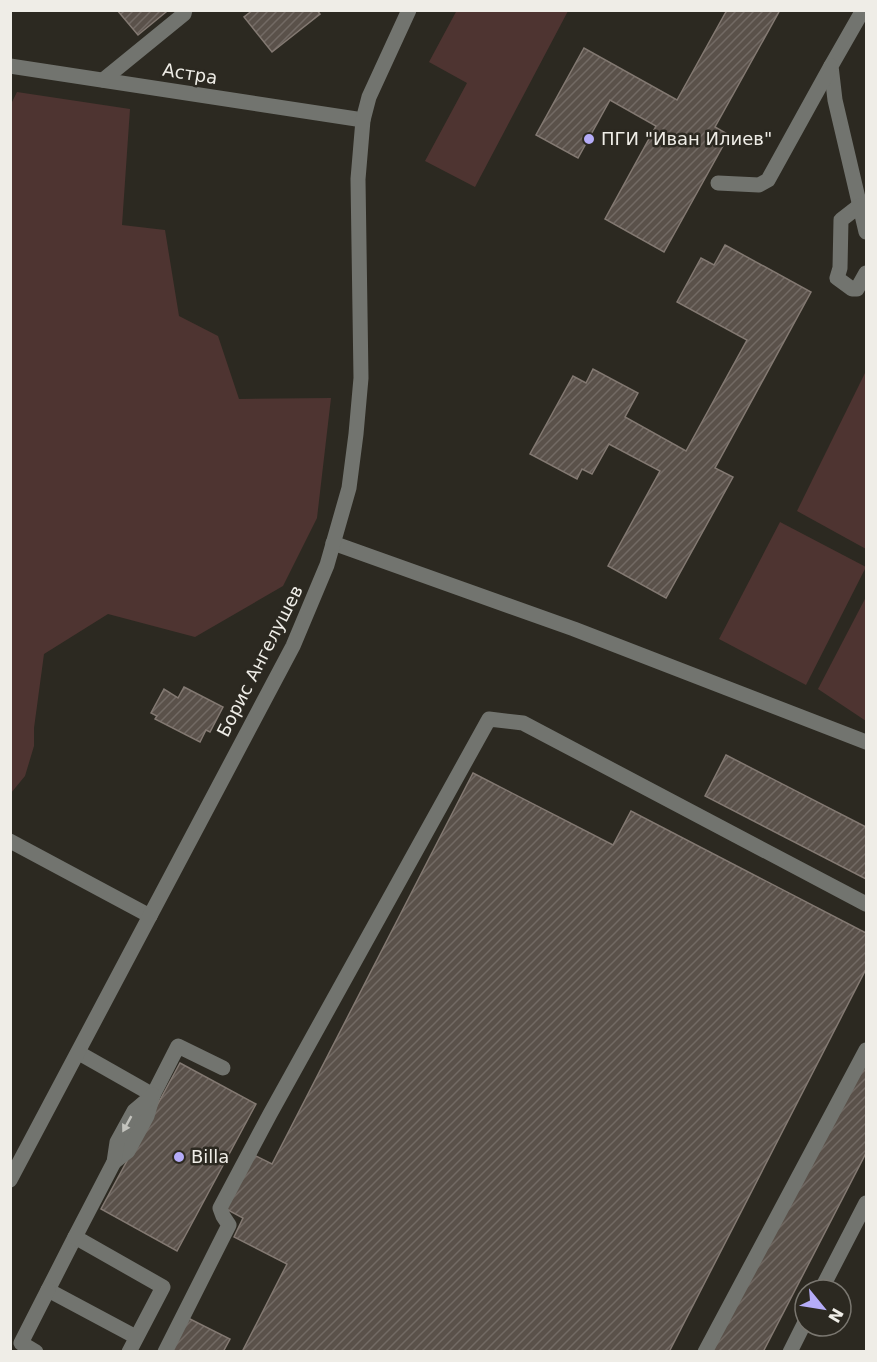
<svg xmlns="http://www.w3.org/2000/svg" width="877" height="1362" viewBox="0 0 877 1362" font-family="'DejaVu Sans',sans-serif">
	<defs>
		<pattern id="building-hatch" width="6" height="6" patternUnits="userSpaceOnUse" patternTransform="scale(1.5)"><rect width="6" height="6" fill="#5a514a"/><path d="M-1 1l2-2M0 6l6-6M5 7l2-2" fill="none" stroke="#726a64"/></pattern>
	</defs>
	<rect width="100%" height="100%" fill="#2c2921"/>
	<!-- green -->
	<g fill="#4e3431">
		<polygon points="457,10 568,11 475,187 425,161 467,83 429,62"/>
		<polygon points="17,92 130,109 122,225 165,230 179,316 218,336 239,399 331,398 317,518 283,586 195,637 108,614 44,654 34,728 34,746 25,776 11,793 10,106"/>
		<polygon points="866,371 866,549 797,511"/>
		<polygon points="780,522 866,567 806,685 719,639"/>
		<polygon points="866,597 866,721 818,689"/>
	</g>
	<!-- building -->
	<g fill="url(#building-hatch)" stroke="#837972" stroke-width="1.5">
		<polygon points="117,10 164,10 166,12 138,35"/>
		<polygon points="253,10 317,10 320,14 272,52 244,17"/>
		<polygon points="727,10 780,10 715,127 729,135 664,252 605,219 656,126 610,100 578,158 536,135 584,48 677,100"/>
		<polygon points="725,245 811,292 715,468 733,477 666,598 608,566 660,471 609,444 592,474 582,469 577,479 530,454 573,376 586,383 593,369 638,393 625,417 686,451 747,340 677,302 701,258 714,265"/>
		<polygon points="184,687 223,707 210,732 206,730 200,742 155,719 157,716 151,713 164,689 178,698"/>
		<polygon points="726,755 866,827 866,879 705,796"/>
		<polygon points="473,773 613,845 631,811 866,933 866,969 669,1352 242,1352 287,1264 234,1237 243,1218 226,1209 254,1155 272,1164"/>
		<polygon points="866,1054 866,1153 763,1352 712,1352"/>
		<polygon points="180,1063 256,1104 177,1251 101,1209"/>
		<polygon points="188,1318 230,1339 223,1352 171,1352"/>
	</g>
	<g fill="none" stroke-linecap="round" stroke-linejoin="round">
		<!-- minor -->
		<g stroke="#72746f" stroke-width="15">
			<polyline points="863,10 831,66 835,100 866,232"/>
			<polyline points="10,66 363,120"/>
			<polyline points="103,80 184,14 185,10"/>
			<polyline points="718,183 759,185 768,180 831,66"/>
			<polyline points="859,206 841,220 840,268 837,278 852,289 857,289 866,273"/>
			<polyline points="333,543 574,629 866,742"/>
			<polyline points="10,841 150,916"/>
			<polyline points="79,1053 153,1095"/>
			<polyline points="114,1162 128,1151 147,1116 153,1095 178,1046 223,1068"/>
			<polyline points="10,1180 293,646 327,565 349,488 356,434 361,378 358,179 363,120 369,97 409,10"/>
			<polyline points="75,1237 48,1290 136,1337"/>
			<polyline points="821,1290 866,1203"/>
			<polyline points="36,1352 21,1343 48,1290"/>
			<polyline points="129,1352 163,1287 75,1237 114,1162 117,1142 134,1111 153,1095"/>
			<polyline points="165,1352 229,1225 223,1216 220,1208 270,1114 489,719 523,723 866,904"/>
			<polyline points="705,1352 866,1050"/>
			<polyline points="790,1352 805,1322"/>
		</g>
	</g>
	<!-- one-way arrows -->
	<defs><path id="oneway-solid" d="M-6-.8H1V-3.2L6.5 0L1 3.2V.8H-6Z" transform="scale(1.5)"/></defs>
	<use fill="#c3c3bd" href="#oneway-solid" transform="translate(127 1124) rotate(119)"/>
	<!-- markers -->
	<g fill="#b5acf8" stroke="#2c2921" stroke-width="2">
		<circle cx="589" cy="139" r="6"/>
		<circle cx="179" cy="1157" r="6"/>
	</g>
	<g text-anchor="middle" stroke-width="5" stroke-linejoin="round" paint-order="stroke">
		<!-- street labels -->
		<g font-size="18" fill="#efede7" stroke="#2c2921">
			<text transform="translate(190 74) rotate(9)" y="6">Астра</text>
			<text transform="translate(260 661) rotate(-63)" y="6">Борис Ангелушев</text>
		</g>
		<!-- poi labels -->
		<g font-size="18" fill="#efede7" stroke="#2c2921" text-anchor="start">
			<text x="601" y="145">ПГИ "Иван Илиев"</text>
			<text x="191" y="1163">Billa</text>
		</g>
	</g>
	<!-- border -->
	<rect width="877" height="1362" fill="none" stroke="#efede7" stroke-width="24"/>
	<!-- north arrow -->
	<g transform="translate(823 1308) rotate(120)"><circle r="28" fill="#2c2921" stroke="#7a7770" stroke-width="1.5"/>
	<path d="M0-4.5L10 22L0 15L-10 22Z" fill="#b5acf8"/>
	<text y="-9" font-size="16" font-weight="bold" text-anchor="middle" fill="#efede7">N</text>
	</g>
</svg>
